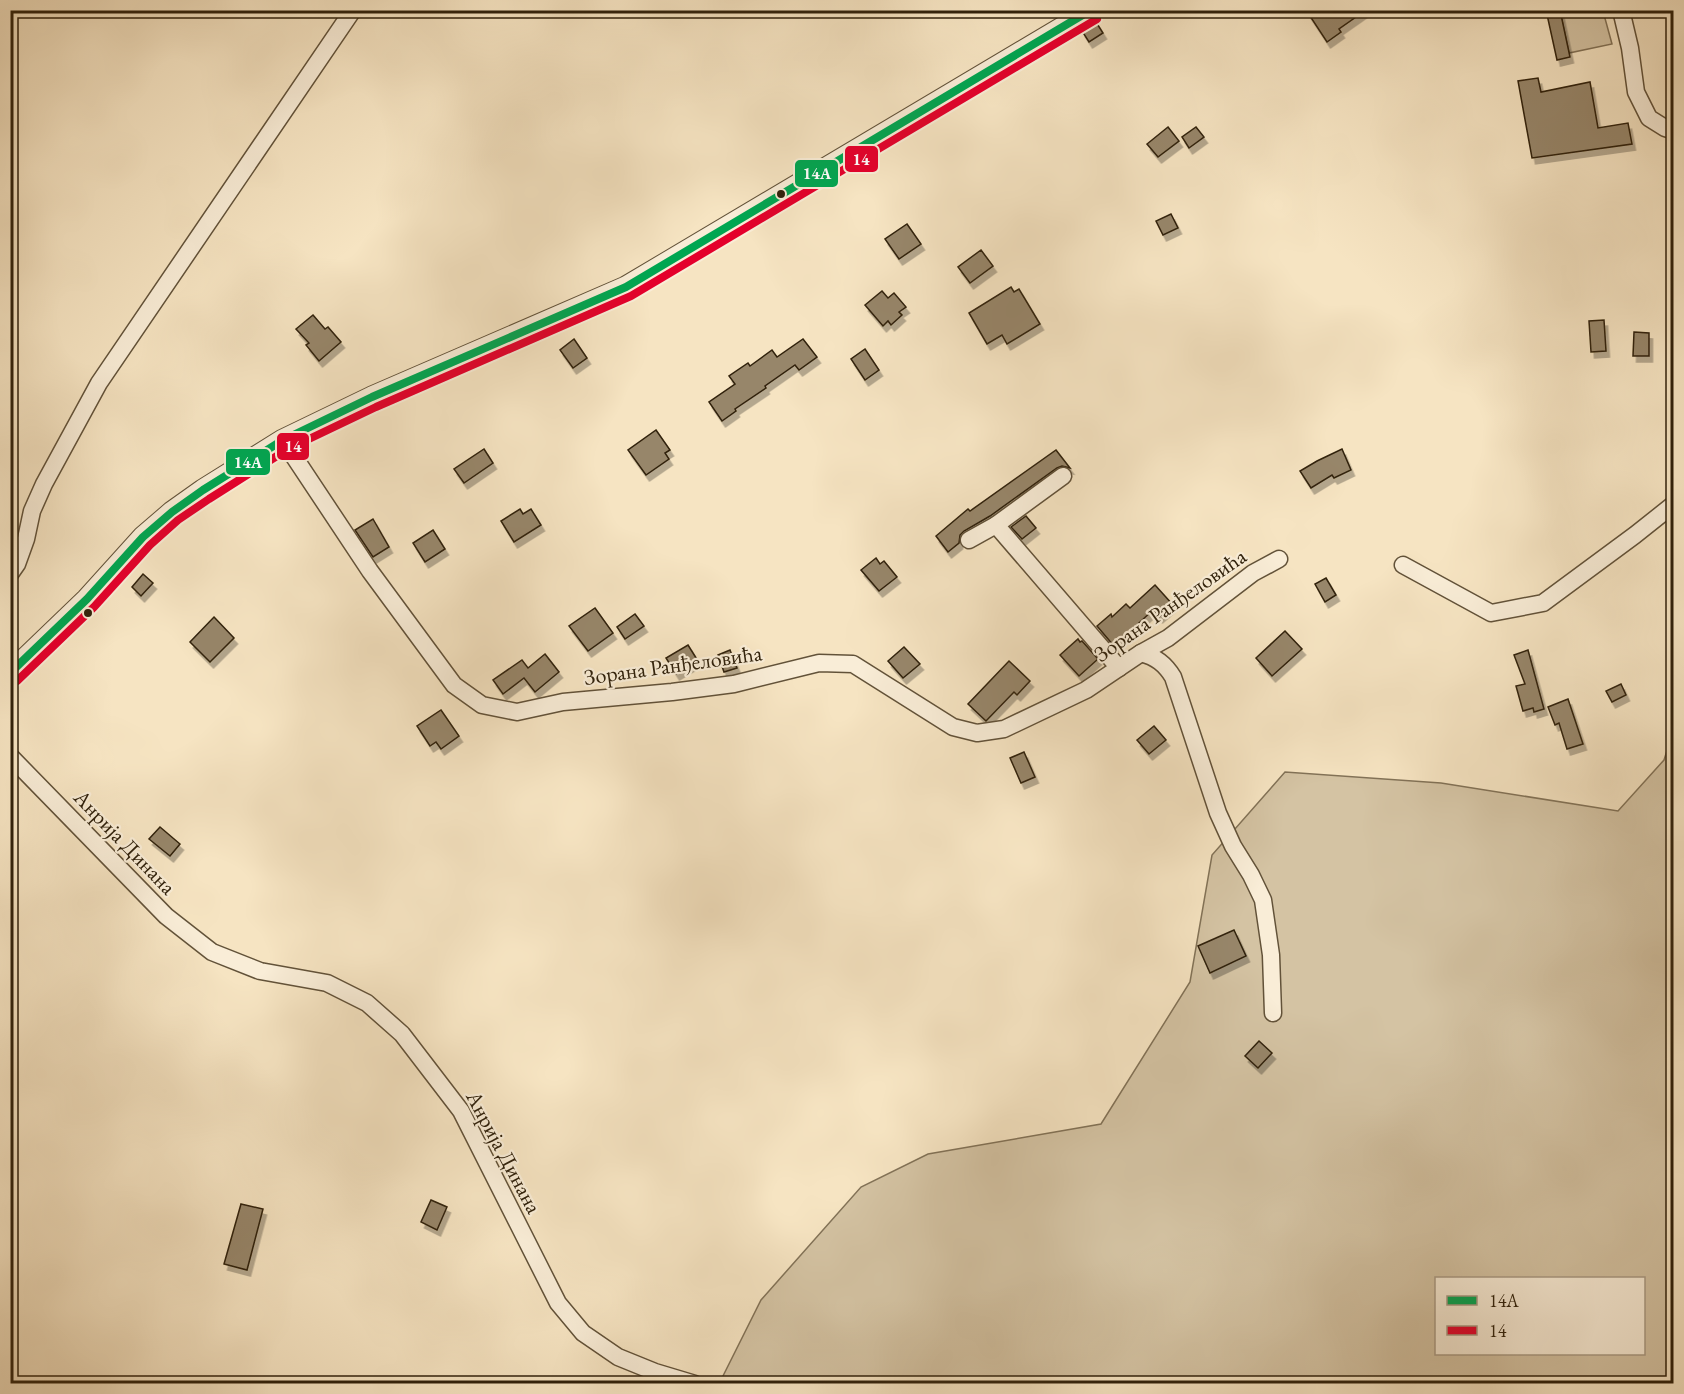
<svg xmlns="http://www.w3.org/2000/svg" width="1684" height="1394" font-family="'EB Garamond',serif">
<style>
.green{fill:#d4c3a3;stroke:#827257;stroke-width:1.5;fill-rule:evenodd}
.building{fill:#97866a;stroke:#30210b;stroke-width:1.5;filter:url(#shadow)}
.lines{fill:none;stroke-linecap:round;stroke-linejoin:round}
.minor-casing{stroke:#625239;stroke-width:19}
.tertiary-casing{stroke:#625239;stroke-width:23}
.minor{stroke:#f9edd7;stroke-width:16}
.tertiary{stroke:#f9edd7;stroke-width:21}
.bus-1-casing{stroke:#f9edd7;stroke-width:12}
.bus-2-casing{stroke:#f9edd7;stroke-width:12}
.bus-1{stroke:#00a651;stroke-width:8}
.bus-2{stroke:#e4002b;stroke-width:8}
.bus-dot{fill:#30210b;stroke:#f9edd7;stroke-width:2}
.labels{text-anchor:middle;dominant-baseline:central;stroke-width:4.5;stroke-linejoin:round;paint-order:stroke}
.street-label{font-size:22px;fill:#30210b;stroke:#f9edd7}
.line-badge{stroke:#f9edd7;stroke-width:2}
.badge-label{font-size:16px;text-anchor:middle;font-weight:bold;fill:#fff}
</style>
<defs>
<filter id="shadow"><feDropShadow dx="3.5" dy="6" stdDeviation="0" flood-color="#0004"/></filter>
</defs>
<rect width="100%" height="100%" fill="#f6e4c2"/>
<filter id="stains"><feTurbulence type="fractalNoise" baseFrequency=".00333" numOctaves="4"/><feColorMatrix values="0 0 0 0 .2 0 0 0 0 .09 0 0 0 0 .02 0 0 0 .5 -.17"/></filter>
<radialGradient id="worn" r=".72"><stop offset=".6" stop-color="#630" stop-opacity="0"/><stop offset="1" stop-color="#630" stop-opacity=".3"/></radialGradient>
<!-- green -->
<g class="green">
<path d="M1560,11H1603L1612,44L1569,53Z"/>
<path d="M1673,732V1383L719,1384L761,1300L861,1187L928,1154L1101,1124L1190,982L1212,855L1285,772L1441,783L1618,811L1664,760ZM1436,1278H1644V1354H1436Z"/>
</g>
<!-- building -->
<g class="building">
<path d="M1306,10H1366L1339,29L1341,32L1327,42Z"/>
<path d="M1546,10H1560L1570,57L1557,60Z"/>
<path d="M1096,22L1103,33L1089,42L1082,31Z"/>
<path d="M1538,78L1541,92L1590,82L1598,128L1628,123L1632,144L1532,158L1518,81Z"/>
<path d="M1168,127L1179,141L1158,157L1147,144Z"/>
<path d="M1196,127L1204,137L1189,148L1182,137Z"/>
<path d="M1171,214L1178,228L1163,235L1156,221Z"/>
<path d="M907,224L921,244L899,259L885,239Z"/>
<path d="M981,250L993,266L970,283L958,267Z"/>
<path d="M1011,287L1014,292L1019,289L1040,324L1007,344L1002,335L987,344L969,313Z"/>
<path d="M882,291L888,298L894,293L906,307L899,312L902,315L891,325L888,321L883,326L865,305Z"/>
<path d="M313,315L325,329L328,327L341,342L319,361L306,345L309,343L296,329Z"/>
<path d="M1604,320L1606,351L1591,352L1589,321Z"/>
<path d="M1634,332L1649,333V356H1633Z"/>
<path d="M574,339L587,358L573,368L560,350Z"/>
<path d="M803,339L817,357L799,370L795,365L765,386L766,388L735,409L736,411L722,421L709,402L735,384L729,376L748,363L750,366L772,350L777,357Z"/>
<path d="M865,349L879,370L865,380L851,359Z"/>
<path d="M656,430L670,450L665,453L669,459L646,475L628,450Z"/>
<path d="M484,449L493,463L464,483L454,469Z"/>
<path d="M1342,449L1351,470L1334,478L1332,475L1311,488L1300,471L1317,461Z"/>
<path d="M1056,450L1070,468L1062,466L1057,468L990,516L964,531L960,535L959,543L948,552L936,536L968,509L970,511Z"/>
<path d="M520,509L523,514L531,509L541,525L514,542L501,521Z"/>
<path d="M1026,516L1036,528L1022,539L1011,527Z"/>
<path d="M373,519L389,547L373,557L355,530Z"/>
<path d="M433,530L445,549L425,562L413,543Z"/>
<path d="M876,558L880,564L884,561L897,577L879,591L861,570Z"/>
<path d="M143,574L153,583L141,596L132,587Z"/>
<path d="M1326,578L1336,595L1325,602L1315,584Z"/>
<path d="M1155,585L1173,605L1159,617L1153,610L1114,646L1097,626L1111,614L1112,617L1126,604L1130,608Z"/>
<path d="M595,608L613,633L588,651L569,626Z"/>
<path d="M635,614L644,626L625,639L617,627Z"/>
<path d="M214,617L234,638L210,662L190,642Z"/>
<path d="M1285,631L1302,649L1272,676L1256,658Z"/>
<path d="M1078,639L1080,642L1082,641L1098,659L1079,676L1060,655Z"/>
<path d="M688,645L698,661L676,674L666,658Z"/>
<path d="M904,647L920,664L903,678L888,661Z"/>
<path d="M730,650L737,668L724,672L718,655Z"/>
<path d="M1528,650L1544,709L1534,712L1533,708L1523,711L1516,686L1525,684L1514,655Z"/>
<path d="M545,654L559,672L535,692L524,678L503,694L493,680L522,660L528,668Z"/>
<path d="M1009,661L1030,681L1017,695L1014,692L986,721L968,704Z"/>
<path d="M1621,684L1626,695L1612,702L1606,691Z"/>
<path d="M1568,699L1583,744L1567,749L1559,723L1555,725L1548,707Z"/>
<path d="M441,710L459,736L441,749L436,742L430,746L417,726Z"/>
<path d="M1154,726L1166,740L1149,754L1137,740Z"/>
<path d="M1024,752L1035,777L1021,783L1010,758Z"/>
<path d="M160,827L180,844L170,856L149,839Z"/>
<path d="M1234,930L1246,956L1210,973L1198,946Z"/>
<path d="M1259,1041L1272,1053L1258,1068L1245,1056Z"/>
<path d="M431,1200L447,1207L437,1230L421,1222Z"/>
<path d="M241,1204L263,1209L247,1270L224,1264Z"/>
</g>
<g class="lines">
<defs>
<g id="minor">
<path d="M1621,10L1630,48L1636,92L1649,118L1665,128L1674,131"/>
<path d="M283,440L370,571L454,685L482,705L517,712L563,702L672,692L734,684L819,663L853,664L953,727L977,733L1004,729L1086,690L1141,653L1168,638L1253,573L1279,559"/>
<path d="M996,525L1119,668"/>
<path d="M969,540L996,525L1063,476"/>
<path d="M1403,565L1491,613L1543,603L1635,535L1674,504"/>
<path d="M10,574L17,564L26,539L32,511L44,484L99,383L353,10"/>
<path d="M1141,653C1156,657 1165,664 1173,677L1218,813L1233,846L1251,875L1263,900L1271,955L1273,1013"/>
<path d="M10,756L166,916L212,952L260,971L327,983L367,1003L402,1034L461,1111L558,1303L583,1333L618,1357L655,1372L695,1384"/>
</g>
<path id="tertiary" d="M10,673L87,599L143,537L172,512L203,490L283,440L372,397L626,287L1092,10"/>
</defs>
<!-- minor casing -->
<use href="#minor" class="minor-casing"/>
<!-- tertiary casing -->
<use href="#tertiary" class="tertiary-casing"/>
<!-- minor -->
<use href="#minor" class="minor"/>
<!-- tertiary -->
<use href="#tertiary" class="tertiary"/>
<defs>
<path id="bus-1" d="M10,673L87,599L143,537L172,512L203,490L283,440L372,397L626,287L1091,10"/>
<path id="bus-2" d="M17,681L94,607L150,545L178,520L209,499L288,449L376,407L631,296L1097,19"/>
</defs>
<!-- bus-1 casing -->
<use href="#bus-1" class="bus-1-casing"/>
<!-- bus-2 casing -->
<use href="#bus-2" class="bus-2-casing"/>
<!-- bus-1 -->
<use href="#bus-1" class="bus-1"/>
<!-- bus-2 -->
<use href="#bus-2" class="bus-2"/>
</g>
<!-- markers -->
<g class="bus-dot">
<circle cx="781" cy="194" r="5"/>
<circle cx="88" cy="613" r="5"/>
</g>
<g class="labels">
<!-- street labels -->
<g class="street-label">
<text transform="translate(1170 605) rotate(-35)">Зорана Ранђеловића</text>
<text transform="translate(673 665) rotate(-8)">Зорана Ранђеловића</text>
<text transform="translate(125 842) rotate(46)">Анрија Динана</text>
<text transform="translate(504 1152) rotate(62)">Анрија Динана</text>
</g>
</g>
<g class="line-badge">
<rect x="844" y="145" width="35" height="28" rx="6" fill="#e4002b"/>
<rect x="794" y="159" width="45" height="29" rx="6" fill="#00a651"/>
<rect x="276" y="432" width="34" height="29" rx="6" fill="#e4002b"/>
<rect x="225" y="448" width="46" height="28" rx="6" fill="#00a651"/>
</g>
<g class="badge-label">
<text x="861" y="165">14</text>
<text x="817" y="179">14А</text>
<text x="293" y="452">14</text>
<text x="248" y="468">14А</text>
</g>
<!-- margin -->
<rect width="1684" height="1394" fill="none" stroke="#f6e4c2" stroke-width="36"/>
<rect x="12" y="12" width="1660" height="1370" fill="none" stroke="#30210b" stroke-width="3"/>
<rect x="18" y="18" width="1648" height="1358" fill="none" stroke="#30210b" stroke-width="1.5"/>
<!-- legend -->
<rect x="1435" y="1277" width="210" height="78" fill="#f9edd7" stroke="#a99b85" stroke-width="1.5"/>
<rect x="1447" y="1296" width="30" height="9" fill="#00a651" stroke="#a99b85" stroke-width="1.5"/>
<text x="1489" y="1307" font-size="18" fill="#30210b">14А</text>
<rect x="1447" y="1326" width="30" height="9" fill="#e4002b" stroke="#a99b85" stroke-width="1.5"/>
<text x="1489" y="1337" font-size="18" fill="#30210b">14</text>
<rect width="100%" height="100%" filter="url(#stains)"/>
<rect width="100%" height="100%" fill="url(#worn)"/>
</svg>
